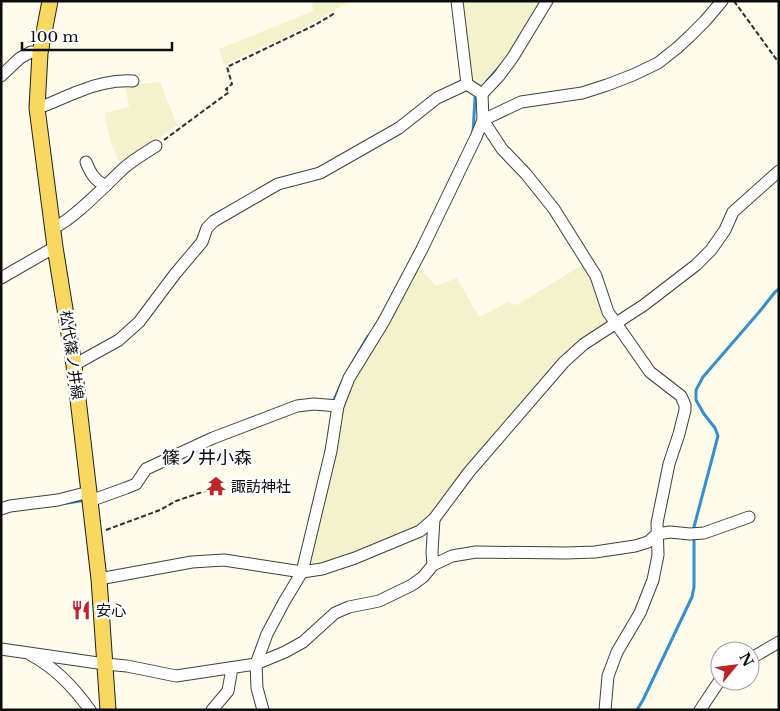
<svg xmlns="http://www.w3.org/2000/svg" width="780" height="711" font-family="'Libre Baskerville','Noto Sans JP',serif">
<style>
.farmland{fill:#f4f2cc}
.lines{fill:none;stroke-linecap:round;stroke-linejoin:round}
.stream{stroke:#378ecd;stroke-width:3}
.minor-casing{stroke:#3f3f3f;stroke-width:13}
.major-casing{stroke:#1d1d1d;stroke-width:17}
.path{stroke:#2e2e2e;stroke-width:2;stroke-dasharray:5 2.5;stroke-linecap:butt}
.minor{stroke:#fff;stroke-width:11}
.major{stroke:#f9d862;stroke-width:15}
.labels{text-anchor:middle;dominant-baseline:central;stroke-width:5;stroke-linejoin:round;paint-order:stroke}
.street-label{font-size:15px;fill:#0c0c0c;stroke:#fff}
.poi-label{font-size:15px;fill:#0c0c0c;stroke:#fff;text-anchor:start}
.quarter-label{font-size:18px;fill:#0c0c0c;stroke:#fff}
</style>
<rect width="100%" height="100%" fill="#fffcec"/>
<!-- farmland -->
<g class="farmland">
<path d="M312,1H350L307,26L224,65L219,49L313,11Z"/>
<path d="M463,1H542L511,56L484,89L475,86L471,78Z"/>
<path d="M160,82L177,125L123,165L119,161L111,144L104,113L129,107L125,85Z"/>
<path d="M416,264L436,286L457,278L479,317L508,302L517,305L580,266L585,265L607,318L608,323L579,342L549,370L472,459L430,515L419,525L393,538L349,555L312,565L309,561L339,407Z"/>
</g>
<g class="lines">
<!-- stream -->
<g class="stream">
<path d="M487,81L501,65"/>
<path d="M473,133L475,98"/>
<path d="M347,372L368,336"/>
<path d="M333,402L342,382"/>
<path d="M67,503L81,501"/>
<path d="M637,710L643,700L692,597L694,587V527L718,436L715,428L704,414L696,400V390L703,377L760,311L775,292L779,289"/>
</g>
<defs>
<g id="minor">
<path d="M1,76L20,58L31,52L40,53"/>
<path d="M482,94L499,76L513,57L547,1"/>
<path d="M37,108C52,104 65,96 80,91C97,84 115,80 133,81"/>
<path d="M483,120L502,149L526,174L554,209L596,276L608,312L650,372L681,396L685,405V410L679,434L669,464L657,523L658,555L653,580L640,613L617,652L608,676L605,710"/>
<path d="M483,120L521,102L582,93L607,85L633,75L658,63L677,48L690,36L705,21L722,1"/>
<path d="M86,162C90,172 95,182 106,185"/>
<path d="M52,228C68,225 110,181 124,168C133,160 145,153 156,146"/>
<path d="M1,278L55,247"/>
<path d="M74,365L119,340L139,322L175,274L202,242L207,228L214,221L278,184L320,173L399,128L437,98L467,84"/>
<path d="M90,501L126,488L136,484L146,469L213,438L297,406L314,404L338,406"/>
<path d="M1,509L10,506L58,500L89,492"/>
<path d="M433,565L452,556L476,552L566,553L595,552L635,546L648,542L657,534L670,532L690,534L704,533L749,517"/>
<path d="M99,579L192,562L224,560L302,572L322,569L355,558L420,531L434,519L469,472L564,362L584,344L644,305L696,265L711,250L725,230L733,212L779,171"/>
<path d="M1,649L105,664L127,666L176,676L256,664L285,652L303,642L335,613L349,607L379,601L412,585L423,577L433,565L432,552L434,519"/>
<path d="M31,655C54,667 75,689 90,710"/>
<path d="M750,659L779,642"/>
<path d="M212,710L228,691L232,668"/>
<path d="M263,710L257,688L256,664L267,634L284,602L302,572L331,451L338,406L349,378L384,321L422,249L476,137L483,120L482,94L467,84L457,1"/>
<path d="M700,710L720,680"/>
</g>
<path id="major" d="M50,1L40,53L37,108L55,247L74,365L90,501L99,579L108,710"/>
</defs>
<!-- minor casing -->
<use href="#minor" class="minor-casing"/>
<!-- major casing -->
<use href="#major" class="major-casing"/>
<!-- path -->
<g class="path">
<path d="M734,1L779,63"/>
<path d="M164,140L229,92L226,89L232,84L227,67L315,25L335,13"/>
<path d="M106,530L160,510L176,501L214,488"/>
</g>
<!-- minor -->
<use href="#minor" class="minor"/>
<!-- major -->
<use href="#major" class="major"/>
</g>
<!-- icons -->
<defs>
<symbol id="temple-bare" viewBox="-9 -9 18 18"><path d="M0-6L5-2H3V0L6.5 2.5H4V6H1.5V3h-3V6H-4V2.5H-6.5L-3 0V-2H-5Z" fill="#bd2428" stroke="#fff" stroke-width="2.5" paint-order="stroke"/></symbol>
<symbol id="restaurant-bare" viewBox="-9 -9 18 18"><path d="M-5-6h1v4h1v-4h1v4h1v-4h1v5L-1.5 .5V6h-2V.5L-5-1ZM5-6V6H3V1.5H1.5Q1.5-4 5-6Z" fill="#bd2428" stroke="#fff" stroke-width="2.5" paint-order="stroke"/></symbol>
</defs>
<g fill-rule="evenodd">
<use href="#temple-bare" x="202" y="472" width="28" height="28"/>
<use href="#restaurant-bare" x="67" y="596" width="28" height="28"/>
</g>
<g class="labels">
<!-- street labels -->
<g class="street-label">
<text transform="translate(72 355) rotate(82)">松代篠ノ井線</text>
</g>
<!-- poi labels -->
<g class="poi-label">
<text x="231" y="486">諏訪神社</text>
<text x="96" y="610">安心</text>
</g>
<!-- quarter labels -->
<g class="quarter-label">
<text x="207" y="458">篠ノ井小森</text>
</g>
</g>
<!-- border -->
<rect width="780" height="711" fill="none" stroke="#0c0c0c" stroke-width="5"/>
<!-- north arrow -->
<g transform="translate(735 666) rotate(61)"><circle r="24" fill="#ffffff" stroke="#9e9e9e"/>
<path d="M0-4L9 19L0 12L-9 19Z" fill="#bd2428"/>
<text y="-8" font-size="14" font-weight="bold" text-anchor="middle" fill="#0c0c0c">N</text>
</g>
<!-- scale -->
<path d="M22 42v8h150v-8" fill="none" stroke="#0c0c0c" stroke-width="2.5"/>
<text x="30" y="42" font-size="15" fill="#0c0c0c" stroke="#ffffff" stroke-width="4" paint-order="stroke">100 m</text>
</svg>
